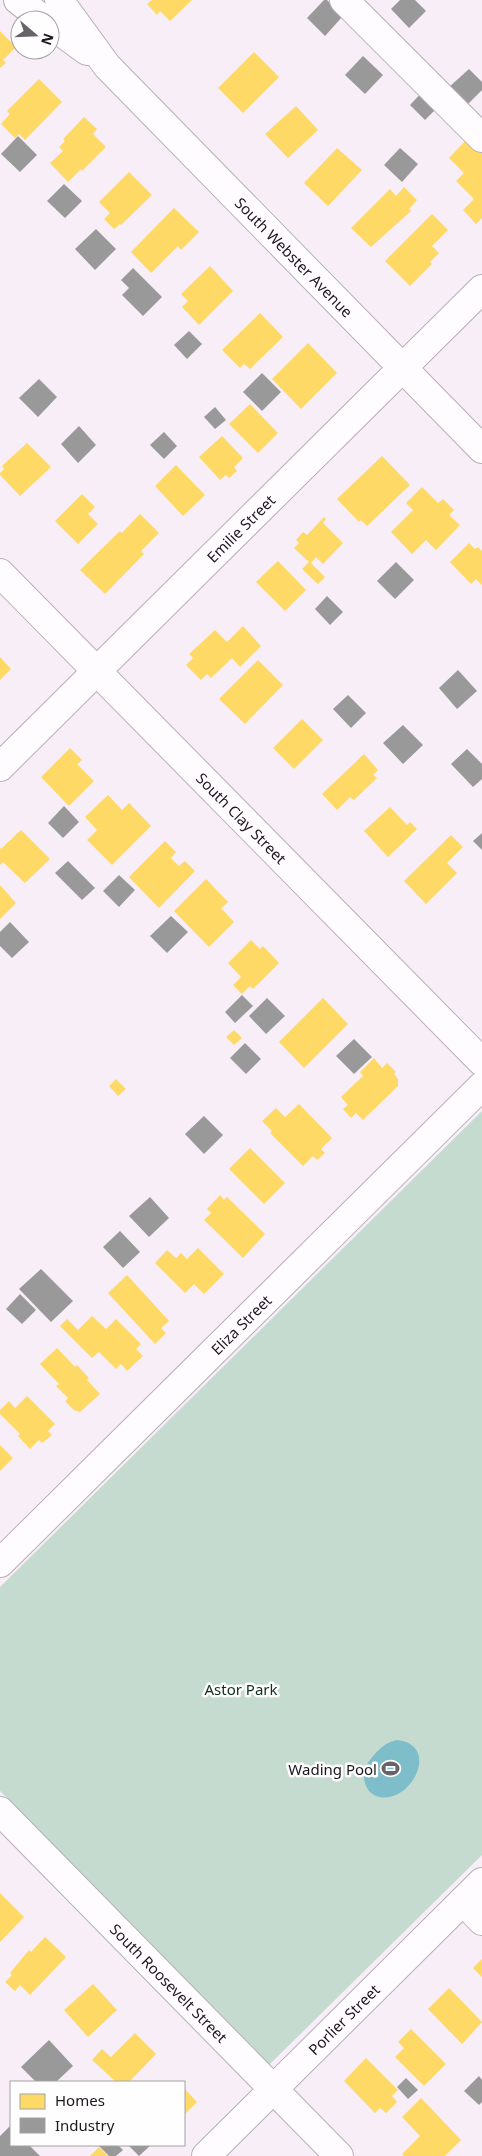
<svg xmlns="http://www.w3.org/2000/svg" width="482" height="2156" font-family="'Noto Sans',sans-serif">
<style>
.green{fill:#c5dbd0}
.water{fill:#7ebdca}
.homes{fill:#ffd966}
.industry{fill:#999}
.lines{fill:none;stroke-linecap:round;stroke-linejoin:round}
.minor-casing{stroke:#b7b0b7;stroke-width:30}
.major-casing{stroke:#b7b0b7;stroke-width:30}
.minor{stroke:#fefcfe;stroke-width:28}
.major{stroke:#fefcfe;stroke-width:28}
.labels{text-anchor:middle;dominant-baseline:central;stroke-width:5;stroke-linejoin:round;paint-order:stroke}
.street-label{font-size:15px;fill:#1d171d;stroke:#fefefe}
.park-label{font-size:15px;fill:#113020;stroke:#fefefe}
.poi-label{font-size:15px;fill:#1d171d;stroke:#fefefe;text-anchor:end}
</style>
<rect width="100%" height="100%" fill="#f8eef8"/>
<!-- green -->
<path class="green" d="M482,1111V1855L269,2065L0,1791V1587Z"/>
<!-- water -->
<path class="water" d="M397,1740C443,1745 409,1808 376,1796C365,1791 363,1780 364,1769C372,1757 381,1743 397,1740Z"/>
<!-- homes -->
<g class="homes">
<path d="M152,0H192L170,21L160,11L157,15L147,4Z"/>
<path d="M0,31L16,47L3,60L6,63L0,68Z"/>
<path d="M254,52L279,77L243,113L218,88Z"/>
<path d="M39,79L62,102L25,140L19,134L15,138L1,124L10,114L7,111Z"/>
<path d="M296,106L318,130L288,158L265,134Z"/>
<path d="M84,117L97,129L93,134L106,147L82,171L81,169L68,182L50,163L63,151L59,147L65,141L63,139Z"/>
<path d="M469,137L482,150V218L476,224L463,210L474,199L456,181L464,173L449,158Z"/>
<path d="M337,148L362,170L328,206L304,183Z"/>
<path d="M129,172L152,195L121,225L120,224L114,229L104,219L110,213L99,202Z"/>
<path d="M404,187L417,200L409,209L411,211L371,247L351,228L390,189L396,196Z"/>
<path d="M174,208L199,232L181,250L178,246L151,273L131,252Z"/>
<path d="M432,214L448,230L432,246L439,253L430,262L432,264L410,286L385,261Z"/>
<path d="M210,266L233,291L199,325L182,307L188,301L181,294Z"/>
<path d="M260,313L283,337L250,369L244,364L240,368L222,350Z"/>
<path d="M308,343L337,373L301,409L272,379Z"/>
<path d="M250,404L278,433L258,453L229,424Z"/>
<path d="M222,436L243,458L234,467L237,471L229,478L226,475L220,480L199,457Z"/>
<path d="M27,443L51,467L20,496L0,475V473L4,469L2,466Z"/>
<path d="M382,456L410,485L367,526L361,520L359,522L337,499Z"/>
<path d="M176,465L205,495L183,516L155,486Z"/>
<path d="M422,487L438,503L443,499L454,510L449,515L460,525L436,550L426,540L412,554L391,532L413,510L406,503Z"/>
<path d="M82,494L95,507L88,514L98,524L78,544L55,521Z"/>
<path d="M140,514L159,533L141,551L144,554L105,594L80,570L120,531L122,533Z"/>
<path d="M324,517L326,519L323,523L343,543L323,564L316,557L311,563L325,577L318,584L302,569L309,562L294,548L299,543L296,540L303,532L307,535Z"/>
<path d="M469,543L475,549L478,547L482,551V585L476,579L471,584L450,562Z"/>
<path d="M278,561L306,590L285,611L256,582Z"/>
<path d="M243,626L261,646L240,667L232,658L211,678L207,674L201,680L186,665L193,658L189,654L215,630L227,642Z"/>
<path d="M0,657L11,669L0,680Z"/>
<path d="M258,660L283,685L245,724L219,699Z"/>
<path d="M302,719L323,740L294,769L273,748Z"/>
<path d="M70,748L82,760L77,764L94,781L69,806L41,777Z"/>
<path d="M364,754L378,770L373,775L377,778L354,800L350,797L337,810L322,794Z"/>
<path d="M108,795L122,810L129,803L151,826L112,865L87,840L97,830L85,817Z"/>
<path d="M390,807L407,825L410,822L417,829L388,857L364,831Z"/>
<path d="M21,830L50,859L25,883L3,862L0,865V847L1,849Z"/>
<path d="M451,835L463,847L447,863L457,873L426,904L404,881Z"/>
<path d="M165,841L176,852L171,858L179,866L185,861L195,871L159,908L129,877Z"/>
<path d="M206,879L228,902L221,908L234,922L209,947L174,911Z"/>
<path d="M0,885L16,903L0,919Z"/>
<path d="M251,940L260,949L263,946L279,963L253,989L250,986L242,994L233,985L241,977L228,963Z"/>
<path d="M323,998L348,1024L304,1068L279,1042Z"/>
<path d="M234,1030L242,1038L234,1045L226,1037Z"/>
<path d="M374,1058L382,1068L387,1063L396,1072L394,1074L398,1079V1086L363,1120L356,1113L351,1118L343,1109L348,1105L341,1097L363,1076L360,1072Z"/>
<path d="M116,1079L126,1089L118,1096L109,1086Z"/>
<path d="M299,1104L332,1138L321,1149L325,1153L317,1160L313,1156L303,1166L270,1133L272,1131L262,1121L276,1108L285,1117Z"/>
<path d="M250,1148L285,1183L264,1204L229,1169Z"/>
<path d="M220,1195L224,1200L227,1197L265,1234L243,1258L204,1220L211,1213L207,1209Z"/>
<path d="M198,1248L224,1274L204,1294L194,1284L185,1293L155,1263L167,1250L176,1258L181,1253L187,1259Z"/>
<path d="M127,1275L169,1321L161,1328L166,1333L155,1344L108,1293Z"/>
<path d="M92,1316L106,1329L116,1319L141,1344L136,1349L143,1356L127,1371L121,1364L116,1369L99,1352L92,1358L60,1326L67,1319L78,1330Z"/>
<path d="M57,1348L75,1367L77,1365L89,1378L87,1380L100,1394L80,1412L74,1410L65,1401L68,1398L56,1386L59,1384L40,1364Z"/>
<path d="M27,1396L55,1424L48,1431L52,1435L42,1443L39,1440L30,1449L18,1436L20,1434L0,1414V1410L9,1401L15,1408Z"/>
<path d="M0,1445L13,1458L0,1471Z"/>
<path d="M0,1893L24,1917L0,1942Z"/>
<path d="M45,1937L66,1957L30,1995L20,1985L15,1991L5,1982L12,1975L10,1973L29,1950L31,1952Z"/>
<path d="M482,1959V1977L473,1968Z"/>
<path d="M93,1984L117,2010L88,2037L64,2010Z"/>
<path d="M449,1988L482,2022L462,2044L428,2009Z"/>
<path d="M411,2029L446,2064L424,2086L395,2057L404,2048L398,2042Z"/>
<path d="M135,2033L156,2054L129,2082H116L92,2060L102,2049L111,2057Z"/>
<path d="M366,2058L398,2090L392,2096L397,2102L386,2113L380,2108L375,2113L344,2081Z"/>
<path d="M184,2088L197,2102L184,2115Z"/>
<path d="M421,2098L461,2140L445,2156H404L402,2154L420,2136L402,2117Z"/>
<path d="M99,2147L108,2156H90Z"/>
</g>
<!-- industry -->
<g class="industry">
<path d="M324,0H327L343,16L325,36L307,18Z"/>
<path d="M400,0H415L426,11L409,28L391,9Z"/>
<path d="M363,56L383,75L365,94L345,75Z"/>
<path d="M469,69L482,82V90L466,106L448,88Z"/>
<path d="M425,89L440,105L425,120L410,105Z"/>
<path d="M18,136L37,155L20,172L1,154Z"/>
<path d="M400,148L418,164L402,182L384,165Z"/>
<path d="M64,184L82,201L65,218L47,201Z"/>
<path d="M96,229L116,249L95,270L75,249Z"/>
<path d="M133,268L162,297L143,316L122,295L129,288L121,280Z"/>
<path d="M189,331L202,344L187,359L174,345Z"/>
<path d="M262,373L281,392L262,411L243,392Z"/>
<path d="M39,379L57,397L38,417L19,398Z"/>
<path d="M215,407L226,420L215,429L204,417Z"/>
<path d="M79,426L96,445L78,463L61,444Z"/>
<path d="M164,432L177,446L164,459L150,445Z"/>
<path d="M396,562L414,580L395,599L377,581Z"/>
<path d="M327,596L343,612L330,625L315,609Z"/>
<path d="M458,670L477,691L457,709L439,688Z"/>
<path d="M348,695L366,713L351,728L333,709Z"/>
<path d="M403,725L423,745L403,764L383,743Z"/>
<path d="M467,749L482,764V779L473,787L451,764Z"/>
<path d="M64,806L79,822L63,838L48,823Z"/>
<path d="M482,833V850L473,841Z"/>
<path d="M68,861L95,888L82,900L55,873Z"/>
<path d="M119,875L135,890L119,907L103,891Z"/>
<path d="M171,916L188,932L167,953L150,936Z"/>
<path d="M10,922L29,942L12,958L0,946V932Z"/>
<path d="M242,995L253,1006L235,1023L225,1012Z"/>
<path d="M267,998L285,1016L266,1034L249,1016Z"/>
<path d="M354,1039L372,1057L354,1074L336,1056Z"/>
<path d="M245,1043L261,1059L246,1074L230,1058Z"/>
<path d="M204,1116L223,1135L204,1154L185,1134Z"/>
<path d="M150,1197L169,1218L149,1237L129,1216Z"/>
<path d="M120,1231L140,1252L123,1268L103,1247Z"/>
<path d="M41,1269L73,1301L51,1322L19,1289Z"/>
<path d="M20,1294L36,1310L22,1324L6,1309Z"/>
<path d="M49,2040L73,2066L56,2082H36L21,2067Z"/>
<path d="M479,2076L482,2080V2102L479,2105L464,2091Z"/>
<path d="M406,2078L418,2090L408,2099L397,2087Z"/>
<path d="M10,2126L11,2145H29L40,2156H0V2136Z"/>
<path d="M98,2145H118L123,2150L116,2156H109Z"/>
<path d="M128,2145H151L139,2156Z"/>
</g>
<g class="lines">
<defs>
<g id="minor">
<path d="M344,0L482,138"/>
<path id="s1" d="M0,573L482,1062"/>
<path id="s2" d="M0,767L482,289"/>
<path id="s3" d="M0,1563L482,1086"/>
<path id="s4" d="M0,1811L339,2156"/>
<path d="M463,1901L482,1921"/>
<path id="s5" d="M206,2156L482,1882"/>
</g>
<g id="major">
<path d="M18,0L44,20"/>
<path id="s6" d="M59,0L107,66L482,449"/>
<path d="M50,24L87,51"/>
</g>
</defs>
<!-- minor casing -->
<use href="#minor" class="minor-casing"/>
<!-- major casing -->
<use href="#major" class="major-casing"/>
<!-- minor -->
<use href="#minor" class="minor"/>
<!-- major -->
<use href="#major" class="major"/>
</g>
<!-- icons -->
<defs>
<symbol id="stadium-bare" viewBox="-9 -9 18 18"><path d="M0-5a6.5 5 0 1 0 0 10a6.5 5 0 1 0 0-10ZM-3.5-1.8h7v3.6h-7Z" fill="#6a626a" stroke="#fefefe" stroke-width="2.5" paint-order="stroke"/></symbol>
</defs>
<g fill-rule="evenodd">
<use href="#stadium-bare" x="378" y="1756" width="25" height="25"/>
</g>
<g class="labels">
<!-- street labels -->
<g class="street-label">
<text stroke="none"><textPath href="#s6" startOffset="349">South Webster Avenue</textPath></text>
<text stroke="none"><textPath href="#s2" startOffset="339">Emilie Street</textPath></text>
<text stroke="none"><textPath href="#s1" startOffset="344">South Clay Street</textPath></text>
<text stroke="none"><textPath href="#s3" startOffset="339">Eliza Street</textPath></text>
<text stroke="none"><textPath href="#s4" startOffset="241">South Roosevelt Street</textPath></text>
<text stroke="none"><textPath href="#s5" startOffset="194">Porlier Street</textPath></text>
</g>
<!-- park labels -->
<g class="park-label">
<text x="241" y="1689">Astor Park</text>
</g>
<!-- poi labels -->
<g class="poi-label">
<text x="377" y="1769">Wading Pool</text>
</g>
</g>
<!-- legend -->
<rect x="10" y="2081" width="175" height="65" fill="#fefefe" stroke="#a4a2a4"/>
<rect x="20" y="2094" width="25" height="15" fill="#ffd966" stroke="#a4a2a4"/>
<text x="55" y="2106" font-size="15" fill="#1d171d">Homes</text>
<rect x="20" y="2118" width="25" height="15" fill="#999999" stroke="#a4a2a4"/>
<text x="55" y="2131" font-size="15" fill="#1d171d">Industry</text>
<!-- north arrow -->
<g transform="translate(35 35) rotate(109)"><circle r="24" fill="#fefefe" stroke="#a4a2a4"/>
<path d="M0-4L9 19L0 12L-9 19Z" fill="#6a626a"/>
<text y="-8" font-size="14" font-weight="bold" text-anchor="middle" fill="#1d171d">N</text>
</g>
</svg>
